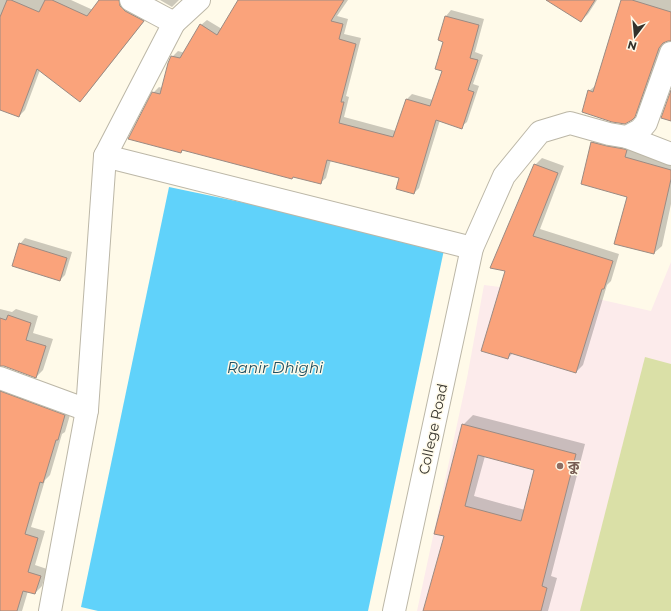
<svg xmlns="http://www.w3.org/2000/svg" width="671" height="611" font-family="Montserrat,'Noto Sans Bengali',sans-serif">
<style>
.education{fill:#fcebeb}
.green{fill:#dae0a7}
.water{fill:#60d2fa}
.shadow{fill:#0003;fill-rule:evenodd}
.building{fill:#faa37b;stroke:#9b8b83;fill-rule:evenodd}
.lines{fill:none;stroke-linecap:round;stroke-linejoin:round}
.street-casing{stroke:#bcb7a7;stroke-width:24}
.street{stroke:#fff;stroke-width:22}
.education-dot{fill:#8d6e63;stroke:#fffae9;stroke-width:1.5}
.labels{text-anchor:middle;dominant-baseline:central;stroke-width:3;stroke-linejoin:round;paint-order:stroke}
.street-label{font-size:14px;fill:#33312b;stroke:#fffae9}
.education-label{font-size:14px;font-weight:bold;fill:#785e54;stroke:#fffae9;text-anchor:start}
.water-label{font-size:15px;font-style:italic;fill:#215162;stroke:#fffae9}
</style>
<rect width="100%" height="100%" fill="#fffae9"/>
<!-- education -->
<path class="education" d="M671,262V611H417L467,378L484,285L598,299L651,311Z"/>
<!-- green -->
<path class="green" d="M645,357L671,364V611H580Z"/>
<!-- water -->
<path class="water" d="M169,187L445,245L368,611H98L81,607Z"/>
<!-- shadow -->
<g class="shadow">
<path d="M0,0H71L93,10L101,0H126L149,15L86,95L80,101L40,70L25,110L19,116L0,109Z"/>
<path d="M160,0H179L172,7Z"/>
<path d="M240,0H348L337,16L348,19L344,34L361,38L346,96L349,97L344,117L396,131L407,99L412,94L433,100L443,70L444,41L439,40L446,16L451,10L484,19L475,52L483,55L473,84L479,86L467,122L461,127L440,120L419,188L414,193L400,177L331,160L326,178L320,183L184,149L181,152L153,93L159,87L162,88L172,57L178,51L185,53L201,25L207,20L222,29Z"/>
<path d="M548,0H597L588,14L581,21Z"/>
<path d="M622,0H671V40L665,41L641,109L631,119L589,91L596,85Z"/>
<path d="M600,135L671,161V204L662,246L654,253L629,196L592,143Z"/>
<path d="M542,158L564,166L540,229L619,254L611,281L607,285L583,365L576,372L513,353L508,358L506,270L535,165Z"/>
<path d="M25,238L72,252L65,275L60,280L20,244Z"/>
<path d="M0,309L12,312L16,309L38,316L33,333L53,339L43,370L36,377L5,365H0Z"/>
<path d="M0,381L72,408L65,432L62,434L50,475L45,480L31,527L45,531L35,565L47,569L42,586L35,593L28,591L22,611H0Z"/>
<path d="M473,415L585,444L551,576L557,578L548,611H424L445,536L463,425ZM485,456L536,469L525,510L474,496Z"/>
</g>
<!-- building -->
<g class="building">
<path d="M7,0H11L39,12L45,0H52L87,16L99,0H119L120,6L125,11L144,21L80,102L37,69L19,117L0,110V17Z"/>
<path d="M238,0H344L331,21L343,24L339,39L356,44L341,102H344L339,123L393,137L406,99L430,106L442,71L435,69L443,42L438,40L445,16L479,25L470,58L478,60L468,90L474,92L462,129L436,120L414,194L396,189L399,178L327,160L321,184L293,177L292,179L182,150L181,153L128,139L152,92L160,94L168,63L171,56L180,58L200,24L217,35Z"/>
<path d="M546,0H595L581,22Z"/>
<path d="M621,0H632L671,12V41H668L663,43L659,48L635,117L632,120L625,124L612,122L582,112L588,90L593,92Z"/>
<path d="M671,90V121L661,118Z"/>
<path d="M591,142L607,146L624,149L627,150L625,157L671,170V179L654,254L614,244L627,197L581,184Z"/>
<path d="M534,164L558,173L533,236L613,261L604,289H602L576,373L510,353L508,359L481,351L505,271L490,268Z"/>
<path d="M19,243L67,258L60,281L12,266Z"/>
<path d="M8,315L31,323L26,340L46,346L36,378L4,366H0V318L6,320Z"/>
<path d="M0,391L65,415L58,440H56L43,483L40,482L25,534L38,538L28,572L41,576L35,594L23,591L17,611H0Z"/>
<path d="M462,424L576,454L542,586L547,588L541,611H423L444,536L434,534ZM478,455L534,470L521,521L465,506Z"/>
</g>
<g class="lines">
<defs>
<g id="street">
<path d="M131,0L174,23"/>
<path d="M627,137L671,154"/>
<path d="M105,156L472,248"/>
<path d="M0,378L87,410L105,156L174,23L199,0"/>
<path d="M50,611L87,410"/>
<path d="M394,611L472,248L504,176L540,132L570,123L609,134L627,137L640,130L646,123L671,53"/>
</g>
</defs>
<!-- street casing -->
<use href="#street" class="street-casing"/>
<!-- street -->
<use href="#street" class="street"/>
</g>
<!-- markers -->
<circle class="education-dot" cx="560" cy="466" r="4"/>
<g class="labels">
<!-- street labels -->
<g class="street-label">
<text transform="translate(433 429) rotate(-78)">College Road</text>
</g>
<!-- education labels -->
<g class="education-label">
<text x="568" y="466">কু</text>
</g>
<!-- water labels -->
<g class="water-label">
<text x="275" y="367">Ranir Dhighi</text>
</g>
</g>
<!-- north arrow -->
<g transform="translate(635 36) rotate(196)" stroke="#fffae9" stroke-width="3" paint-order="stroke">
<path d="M0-3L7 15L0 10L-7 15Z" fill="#33312b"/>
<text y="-6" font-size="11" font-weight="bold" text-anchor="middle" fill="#33312b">N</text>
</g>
</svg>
